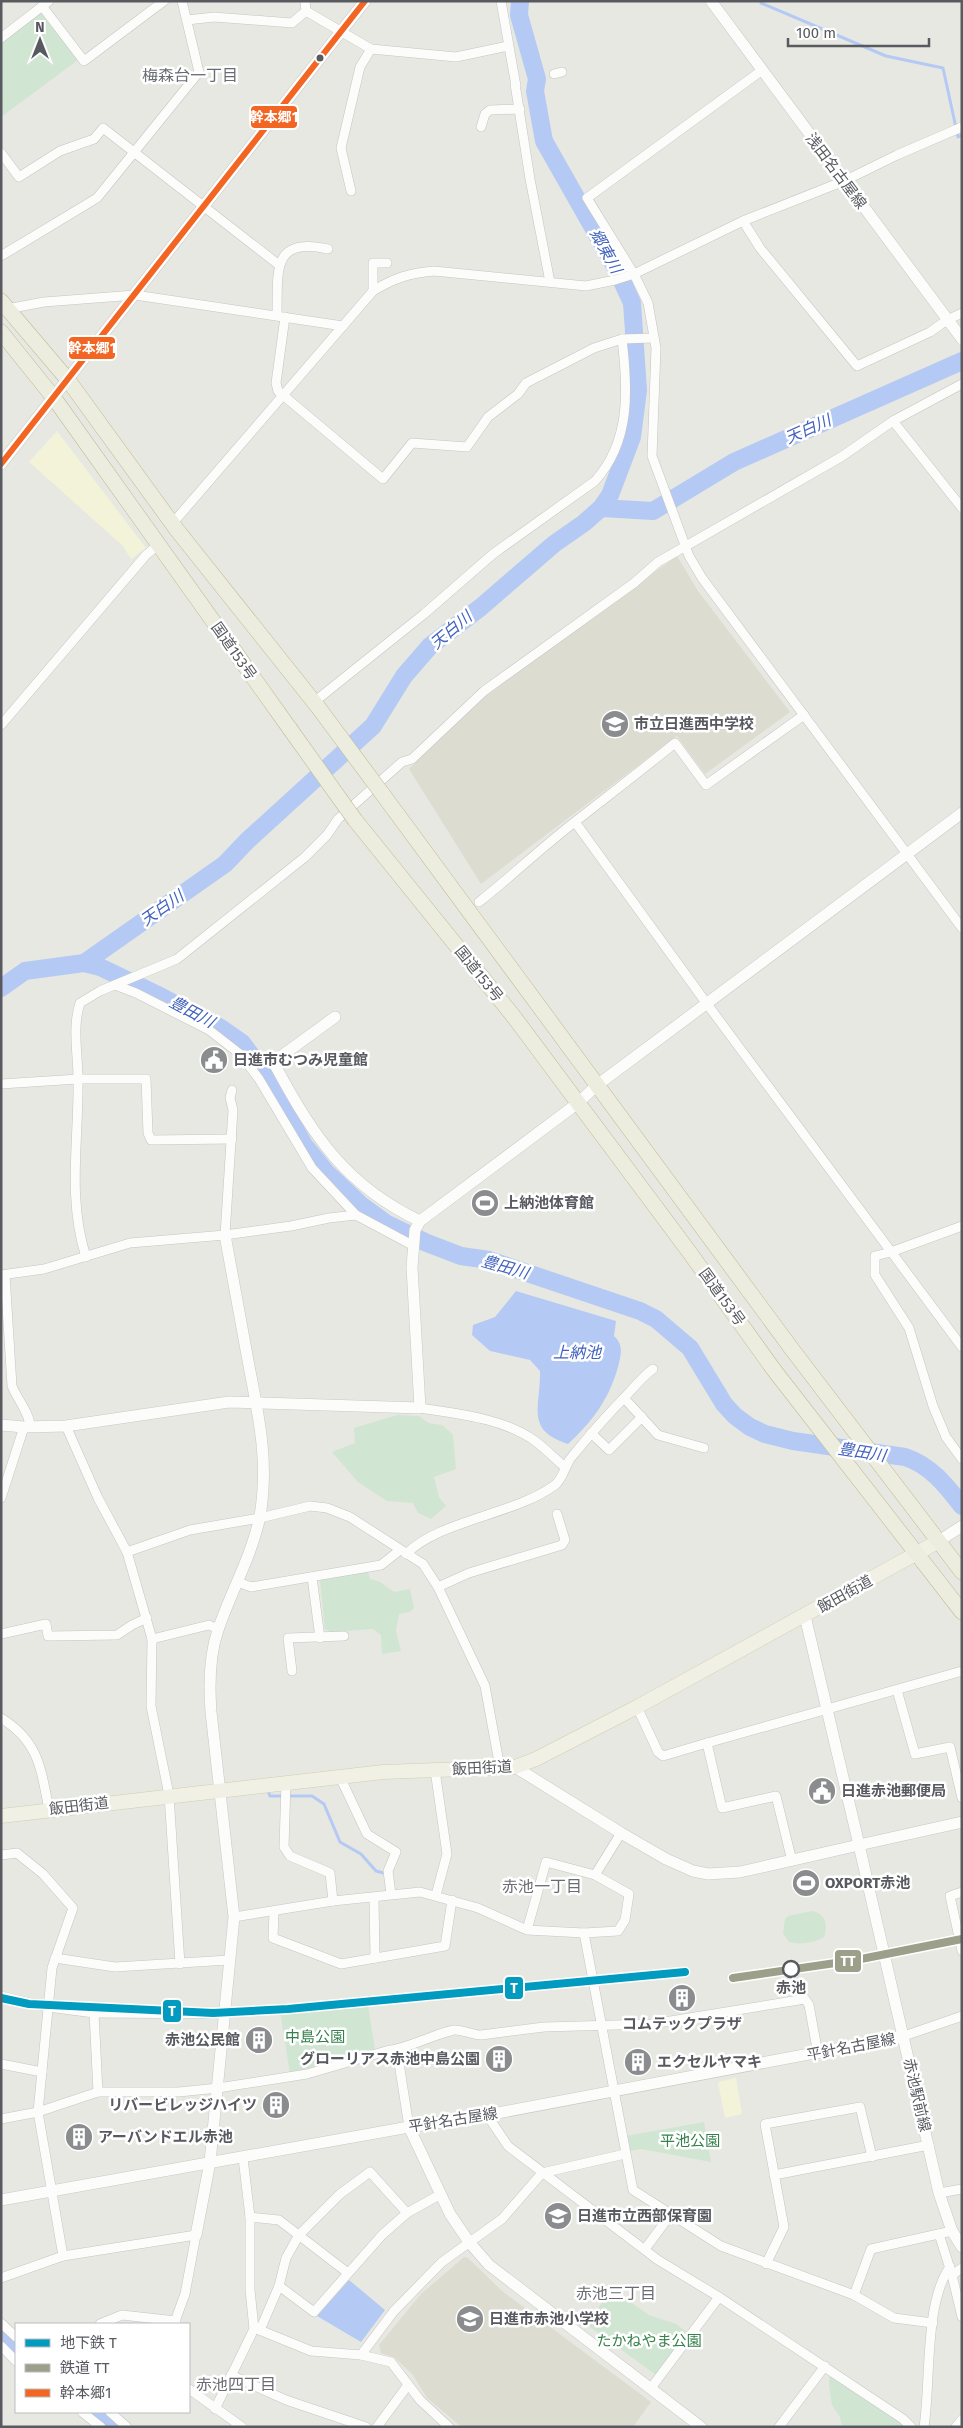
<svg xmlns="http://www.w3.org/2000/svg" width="963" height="2428" font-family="'Fira Sans','Noto Sans JP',sans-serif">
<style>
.commercial{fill:#f3f3da}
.education{fill:#dcdcd1}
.green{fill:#d0e5d2}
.water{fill:#b4caf4}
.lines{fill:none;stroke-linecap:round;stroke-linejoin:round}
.stream{stroke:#b4caf4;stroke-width:3}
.river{stroke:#b4caf4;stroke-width:18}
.street-casing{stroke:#c4c4c4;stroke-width:10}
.secondary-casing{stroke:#c7c7c7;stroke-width:12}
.primary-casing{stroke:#d0ceb0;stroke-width:15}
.highway-casing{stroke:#bebb91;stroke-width:16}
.street{stroke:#fcfcfb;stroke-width:9}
.secondary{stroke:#fcfcfb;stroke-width:11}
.primary{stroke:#f0f0e5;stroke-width:14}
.highway{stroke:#ededdf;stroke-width:15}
.highway-bridge-casing{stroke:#bebb91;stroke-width:16;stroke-linecap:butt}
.highway-bridge{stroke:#ededdf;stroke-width:15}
.bus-1-casing{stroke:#fff;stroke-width:10}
.bus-1{stroke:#f26522;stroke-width:6}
.rail-1-casing{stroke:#fff;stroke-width:11}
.rail-1{stroke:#9c9f89;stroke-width:8}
.metro-1-casing{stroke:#fff;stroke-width:11}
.metro-1{stroke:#009bbf;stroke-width:8}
.bus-dot{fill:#585a60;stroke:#fff;stroke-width:2}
.stop-dot{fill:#fff;stroke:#585a60;stroke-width:2.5}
.labels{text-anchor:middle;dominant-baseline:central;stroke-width:5;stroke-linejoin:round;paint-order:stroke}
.street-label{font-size:15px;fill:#585a60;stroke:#fff}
.poi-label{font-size:15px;font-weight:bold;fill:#585a60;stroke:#fff;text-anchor:start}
.stop-label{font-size:15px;font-weight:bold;fill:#585a60;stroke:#fff}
.park-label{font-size:15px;fill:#36814b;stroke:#fff}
.neighbourhood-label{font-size:16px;fill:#696c72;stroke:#fff}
.water-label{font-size:16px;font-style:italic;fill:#4262be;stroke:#fff}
.line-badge{stroke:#fff;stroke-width:2}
.badge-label{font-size:14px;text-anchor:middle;font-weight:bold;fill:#fff}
</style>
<rect width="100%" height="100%" fill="#e8e8e2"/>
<!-- commercial -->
<g class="commercial">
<path d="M57,431L146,548L131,559L123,546L29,462Z"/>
<path d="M736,2078L742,2114L725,2118L718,2082Z"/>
</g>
<!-- education -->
<g class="education">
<path d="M677,556L698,591L790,712L705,774L677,736L481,884L409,769L486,694Z"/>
<path d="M464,2257L468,2258L502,2291L651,2402L633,2427H462L427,2398L413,2375L395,2358L381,2353L379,2345L421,2294Z"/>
</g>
<!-- green -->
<g class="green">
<path d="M41,13L78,60L1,117V44Z"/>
<path d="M397,1415L419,1416L428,1423L442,1425L453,1435L456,1469L434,1477L439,1497L446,1506L431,1519L418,1513L413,1503L387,1501L358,1482L332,1452L355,1443L354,1428Z"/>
<path d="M368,1571L370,1579L380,1582L394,1592L410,1589L414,1608L410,1612L399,1614L396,1631L401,1651L382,1654L381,1635L373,1629L331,1632L325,1629L320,1580Z"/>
<path d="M812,1911C826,1914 828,1925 824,1937C815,1943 798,1945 789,1942L783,1933L785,1919L788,1916Z"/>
<path d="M367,1999L375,2050L290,2073L280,2011Z"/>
<path d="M704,2122L711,2162L641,2149L629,2151L626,2136Z"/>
<path d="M612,2289L649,2315L676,2324L687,2332L656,2375L586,2324Z"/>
<path d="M834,2374L901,2422L905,2427H842C840,2411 836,2415 832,2404C830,2396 829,2386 829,2378Z"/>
</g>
<!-- water -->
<g class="water">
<path d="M516,1291L616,1321L614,1336C624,1345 621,1355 618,1367C609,1399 593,1421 568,1444C524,1430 541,1406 540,1371L530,1360L490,1351L472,1335L473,1325L495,1317Z"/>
<path d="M349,2280L385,2310L361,2342L317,2316Z"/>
</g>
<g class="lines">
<!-- stream -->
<g class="stream">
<path d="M761,3L886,56L943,68L958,137L962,135"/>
<path d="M267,1789L270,1796H312L324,1804L340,1842L361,1854L376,1871L384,1873"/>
</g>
<!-- river -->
<g class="river">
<path d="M601,508L653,511L734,462L962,361"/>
<path d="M84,963L100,967L156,994L219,1027L242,1043L260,1067L304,1145L326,1172L361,1205L387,1224L427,1243L461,1256L489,1260L640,1311L656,1319L690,1348L724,1404L735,1416L750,1427L765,1434L793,1441L905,1457C930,1465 946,1485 962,1506"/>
<path d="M1,988L25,971L84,963L225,864L247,841L373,726L404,676L430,646L481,607L554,544L584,523L601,508L610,495L632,437L638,390L632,303L616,268L544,141L535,91L537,79L519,15L520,1"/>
<path d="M1,2337L16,2352"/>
<path d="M93,2412L112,2427"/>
</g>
<defs>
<g id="street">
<path d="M501,1L516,86"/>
<path d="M42,6L84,61L164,1"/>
<path d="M306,11L371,49L360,67L341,148L351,191"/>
<path d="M187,20L214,17L292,23L306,11L305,1"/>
<path d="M1,38L49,1"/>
<path d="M371,49L456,57L508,46"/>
<path d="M761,71L587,198L634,274L648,303L656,348L652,456L689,556L702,578L962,928"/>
<path d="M554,74L562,72"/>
<path d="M515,84L530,179L550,282"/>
<path d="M481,127L485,114L490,110L520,109"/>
<path d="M1,153L19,177L60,151L94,139L103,128L279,265"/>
<path d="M743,221L760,248L857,366L930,332L947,320L962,313"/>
<path d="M1,256L97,198L199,72L182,1"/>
<path d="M373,291V263H387"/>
<path d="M7,309L44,302L135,295L343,326"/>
<path d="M277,315C278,272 271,236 328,249"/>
<path d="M285,317L276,383L278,391L383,479L412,443L467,447L488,417L518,394L526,383L594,348L622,339L654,338"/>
<path d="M893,421L962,508"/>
<path d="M172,524L373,291C394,278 410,273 434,271L586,286L615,280L634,274L743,221L844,181L897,155L962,127"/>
<path d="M314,702L424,614L493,554L595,481C631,441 628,389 622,339"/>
<path d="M1,725L146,555L158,545"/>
<path d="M575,822L707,1004L962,1347"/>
<path d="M479,902C512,876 542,847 576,821C609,795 642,770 675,743L706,785L804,715"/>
<path d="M115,985L136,993L209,1030L240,1054L259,1079L312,1168L356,1215L414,1246"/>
<path d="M1,1084L78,1079H146L148,1133L151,1140L232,1139"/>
<path d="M962,1226L891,1252L875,1256V1275L909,1328L933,1406L946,1437L962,1459"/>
<path d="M225,1235L233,1110L230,1098L232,1090"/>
<path d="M86,1257C67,1197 79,1141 78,1079C78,1054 72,1027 80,1003L100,991L177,959L305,857L327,835L338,819L402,762L412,759L484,691L634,583L658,562L841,457L893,421L962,384"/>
<path d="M1,1275L44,1269L130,1243L225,1235L291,1226L329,1218L356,1215"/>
<path d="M5,1275L12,1386C17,1399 30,1413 30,1427"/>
<path d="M624,1398L658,1435L704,1448"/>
<path d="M420,1408C458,1414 503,1418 535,1441C546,1449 555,1459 565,1467"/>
<path d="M66,1426L98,1498L127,1552L152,1639L151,1706L169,1795L180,1964"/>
<path d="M591,1433L609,1450L642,1417"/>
<path d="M1,1498L24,1427"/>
<path d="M127,1552L190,1530L260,1518L310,1506L327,1508L350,1517L423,1564L438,1587L485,1686L500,1768"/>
<path d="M406,1554C440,1520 514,1515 555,1485C562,1480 565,1467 570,1459C588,1437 606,1416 626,1396C634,1387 643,1376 653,1369"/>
<path d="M312,1577L320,1638"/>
<path d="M238,1582L251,1587L381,1565L400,1550"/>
<path d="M438,1587L469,1573L562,1545L565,1540L557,1514"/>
<path d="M1,1634L46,1624L48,1636L117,1635L132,1625L147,1618"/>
<path d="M152,1639L209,1625L218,1629"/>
<path d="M292,1671L288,1638L344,1636"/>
<path d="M897,1690L915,1754L950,1747L962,1798"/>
<path d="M637,1707L658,1752L663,1756L707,1743L962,1671"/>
<path d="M1,1718C39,1741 41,1769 49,1810"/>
<path d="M707,1743L722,1808L776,1796L792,1861"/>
<path d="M435,1770L447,1854L436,1895"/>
<path d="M340,1777L367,1834L396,1852L388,1871L391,1894"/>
<path d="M286,1783L284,1847L290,1856L330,1873L333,1901"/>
<path d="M1,1855L17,1853L43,1874L73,1908L52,1968L38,2112L63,2256"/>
<path d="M595,1875L621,1833"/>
<path d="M962,1892L950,1896L962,1951"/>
<path d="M374,1898L375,1958"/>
<path d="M274,1912L273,1938L341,1964L445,1946L452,1900"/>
<path d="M234,1917L333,1901L420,1892L478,1908L527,1930L584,1933L618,1931L625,1920L629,1894L595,1875L546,1862L527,1930"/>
<path d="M584,1933L633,2190L721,2246L854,2295L894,2318L933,2323"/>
<path d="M55,1958L115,1967L229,1960"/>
<path d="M1,1996L48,2007L94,2013L224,2014"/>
<path d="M94,2013L98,2092"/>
<path d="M904,2036L962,2016"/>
<path d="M397,2050L409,2127"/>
<path d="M1,2064L42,2072"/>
<path d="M487,2115L508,2146L658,2260L719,2297L903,2419L911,2427"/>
<path d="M1,2119L38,2112L98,2092H179L218,2088L307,2074L386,2051C410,2048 431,2035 454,2030C461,2029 472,2035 481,2035L544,2027L652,2024L805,1999L809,2005L818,2054"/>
<path d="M774,2175L929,2145"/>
<path d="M939,2193L962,2189"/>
<path d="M250,2217L279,2220L348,2273"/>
<path d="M939,2234L952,2275L962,2317"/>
<path d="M645,2249L671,2214"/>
<path d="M766,2264L784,2227L765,2124L860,2107L872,2157"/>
<path d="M952,2275L962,2268"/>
<path d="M1,2278L63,2256L196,2235L185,2294L174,2324"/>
<path d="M279,2286L314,2312L382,2235L407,2213L441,2194"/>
<path d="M854,2295L871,2249L952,2231"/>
<path d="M1,2323L16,2337"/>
<path d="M100,2324L122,2315L176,2321"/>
<path d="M257,2329L311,2351L361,2355L391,2362L420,2400L449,2427"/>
<path d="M260,2330L279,2286L286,2258L299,2235L340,2194L370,2172L407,2213"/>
<path d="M1,2346L16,2361"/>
<path d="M361,2355L394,2311L442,2262L502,2219L542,2173L625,2154"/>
<path d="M231,2375L286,2400L366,2427"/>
<path d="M651,2388L719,2297"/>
<path d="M189,2389L242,2427"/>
<path d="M215,2409L254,2329L250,2290V2217L243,2158"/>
<path d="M82,2412L101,2427"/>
<path d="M110,2412L127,2427"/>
<path d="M377,2427L408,2385"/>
<path d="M779,2427L825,2366"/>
<path d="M924,2427C931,2382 924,2303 950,2267"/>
</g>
<g id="secondary">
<path d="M711,1L962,339"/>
<path d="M1,464L365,1"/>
<path d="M335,1017L280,1057L276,1067C314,1137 346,1186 420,1221"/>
<path d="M1,1425L24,1427L66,1426L229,1402L420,1408L412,1267L415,1230L420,1221L578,1103L596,1086L962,813"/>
<path d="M939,1541L962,1526"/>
<path d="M805,1616L859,1845L962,1822"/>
<path d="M515,1767L621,1833L666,1859L693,1871L708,1874L740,1872L859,1845L939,2193L952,2231L962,2247"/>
<path d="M409,2127L450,2214L469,2242L489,2265L701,2427"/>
<path d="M1,2200L409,2127L487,2115L904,2036"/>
<path d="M196,2235L210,2162L234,1917L211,1712C209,1685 209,1656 218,1630C231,1591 252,1556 260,1516C269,1462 259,1418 249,1366C241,1322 233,1279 225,1235"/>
<path d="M957,2427L962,2421"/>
</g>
<path id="primary" d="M1,1816L383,1772L515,1767L536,1759L637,1707L939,1541"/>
<g id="highway">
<path d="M1,301L68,380L177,530L318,707"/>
<path d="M1,332L54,398L290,729"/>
<path d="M381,792L791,1348L962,1572"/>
<path d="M355,820L514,1017L690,1253L774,1370L962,1612"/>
</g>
</defs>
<!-- street casing -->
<use href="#street" class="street-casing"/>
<!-- secondary casing -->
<use href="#secondary" class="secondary-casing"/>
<!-- primary casing -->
<use href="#primary" class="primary-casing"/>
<!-- highway casing -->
<use href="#highway" class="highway-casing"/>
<!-- street -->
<use href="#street" class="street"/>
<!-- secondary -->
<use href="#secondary" class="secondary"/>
<!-- primary -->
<use href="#primary" class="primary"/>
<!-- highway -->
<use href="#highway" class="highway"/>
<defs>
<g id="highway-bridge">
<path d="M318,707L381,792"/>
<path d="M290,729L355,820"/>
</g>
</defs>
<!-- highway-bridge casing -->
<use href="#highway-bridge" class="highway-bridge-casing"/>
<!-- highway-bridge -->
<use href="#highway-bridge" class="highway-bridge"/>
<defs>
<path id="bus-1" d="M1,464L365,1"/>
</defs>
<!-- bus-1 casing -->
<use href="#bus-1" class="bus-1-casing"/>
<!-- bus-1 -->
<use href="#bus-1" class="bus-1"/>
<defs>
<path id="rail-1" d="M733,1978L856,1960L962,1939"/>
</defs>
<!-- rail-1 casing -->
<use href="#rail-1" class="rail-1-casing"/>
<!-- rail-1 -->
<use href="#rail-1" class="rail-1"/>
<defs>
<path id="metro-1" d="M1,1998L29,2004L213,2013L288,2009L685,1972"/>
</defs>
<!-- metro-1 casing -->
<use href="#metro-1" class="metro-1-casing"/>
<!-- metro-1 -->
<use href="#metro-1" class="metro-1"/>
</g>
<!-- icons -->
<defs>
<symbol id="school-disc" viewBox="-11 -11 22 22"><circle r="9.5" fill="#8a8c8e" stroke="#fff"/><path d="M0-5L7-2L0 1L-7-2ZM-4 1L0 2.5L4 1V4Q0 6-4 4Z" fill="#fff"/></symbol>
<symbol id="civic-disc" viewBox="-11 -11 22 22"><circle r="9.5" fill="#8a8c8e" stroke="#fff"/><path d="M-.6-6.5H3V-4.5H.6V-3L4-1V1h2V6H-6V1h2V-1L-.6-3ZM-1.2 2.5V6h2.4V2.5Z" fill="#fff"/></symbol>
<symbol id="stadium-disc" viewBox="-11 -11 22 22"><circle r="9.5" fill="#8a8c8e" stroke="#fff"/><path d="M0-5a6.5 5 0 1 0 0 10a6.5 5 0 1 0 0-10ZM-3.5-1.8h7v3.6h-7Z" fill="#fff"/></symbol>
<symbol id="building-disc" viewBox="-11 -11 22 22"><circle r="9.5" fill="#8a8c8e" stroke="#fff"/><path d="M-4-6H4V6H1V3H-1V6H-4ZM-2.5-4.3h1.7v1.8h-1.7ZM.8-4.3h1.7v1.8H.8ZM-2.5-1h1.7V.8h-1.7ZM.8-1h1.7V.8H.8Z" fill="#fff"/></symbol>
</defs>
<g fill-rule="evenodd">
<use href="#school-disc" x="599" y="708" width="32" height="32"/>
<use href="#civic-disc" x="198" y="1044" width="32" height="32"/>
<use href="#stadium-disc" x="469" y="1187" width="32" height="32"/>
<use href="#civic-disc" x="806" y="1775" width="32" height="32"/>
<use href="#stadium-disc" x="790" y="1867" width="32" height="32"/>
<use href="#building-disc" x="666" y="1982" width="32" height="32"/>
<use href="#building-disc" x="243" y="2024" width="32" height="32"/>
<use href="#building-disc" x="483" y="2043" width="32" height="32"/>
<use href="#building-disc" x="622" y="2046" width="32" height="32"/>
<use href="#building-disc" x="260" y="2089" width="32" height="32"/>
<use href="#building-disc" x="63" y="2121" width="32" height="32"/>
<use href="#school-disc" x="542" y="2200" width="32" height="32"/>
<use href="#school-disc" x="454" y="2303" width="32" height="32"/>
</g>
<!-- markers -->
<circle class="bus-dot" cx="320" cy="58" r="4.5"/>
<circle class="stop-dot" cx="791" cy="1969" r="8"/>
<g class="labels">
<!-- street labels -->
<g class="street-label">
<text transform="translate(836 171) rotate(53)">浅田名古屋線</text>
<text transform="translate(234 651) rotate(55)">国道153号</text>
<text transform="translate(479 974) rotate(51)">国道153号</text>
<text transform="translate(722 1297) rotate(54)">国道153号</text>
<text transform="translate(845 1594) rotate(-29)">飯田街道</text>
<text transform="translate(482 1768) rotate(-3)">飯田街道</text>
<text transform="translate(79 1806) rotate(-7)">飯田街道</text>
<text transform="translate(851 2047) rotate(-11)">平針名古屋線</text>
<text transform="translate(917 2095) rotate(77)">赤池駅前線</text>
<text transform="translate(453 2120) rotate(-9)">平針名古屋線</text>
</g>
<!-- poi labels -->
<g class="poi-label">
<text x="634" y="724">市立日進西中学校</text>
<text x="233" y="1060">日進市むつみ児童館</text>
<text x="504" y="1203">上納池体育館</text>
<text x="841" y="1791">日進赤池郵便局</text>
<text x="825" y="1883">OXPORT赤池</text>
<text x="682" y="2024" text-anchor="middle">コムテックプラザ</text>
<text x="240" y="2040" text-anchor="end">赤池公民館</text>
<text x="480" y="2059" text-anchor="end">グローリアス赤池中島公園</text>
<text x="657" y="2062">エクセルヤマキ</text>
<text x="257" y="2105" text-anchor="end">リバービレッジハイツ</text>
<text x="98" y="2137">アーバンドエル赤池</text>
<text x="577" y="2216">日進市立西部保育園</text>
<text x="489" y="2319">日進市赤池小学校</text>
</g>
<!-- stop labels -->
<g class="stop-label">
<text x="791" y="1988">赤池</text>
</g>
<!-- park labels -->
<g class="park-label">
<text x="315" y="2037">中島公園</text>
<text x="690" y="2141">平池公園</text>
<text x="649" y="2341">たかねやま公園</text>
</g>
<!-- neighbourhood labels -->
<g class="neighbourhood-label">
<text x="190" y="75">梅森台一丁目</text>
<text x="542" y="1886">赤池一丁目</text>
<text x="616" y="2293">赤池三丁目</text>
<text x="236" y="2384">赤池四丁目</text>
</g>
<!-- water labels -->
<g class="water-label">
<text transform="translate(606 251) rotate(61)">郷東川</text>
<text transform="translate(808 429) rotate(-24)">天白川</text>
<text transform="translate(451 630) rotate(-40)">天白川</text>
<text transform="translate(162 908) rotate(-35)">天白川</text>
<text transform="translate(192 1012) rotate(28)">豊田川</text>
<text transform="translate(505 1267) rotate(16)">豊田川</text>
<text x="577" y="1352">上納池</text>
<text transform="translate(862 1452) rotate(9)">豊田川</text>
</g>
</g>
<g class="line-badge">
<rect x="250" y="105" width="48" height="24" rx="5" fill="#f26522"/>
<rect x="68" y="336" width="48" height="24" rx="5" fill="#f26522"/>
<rect x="834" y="1949" width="28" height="24" rx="5" fill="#9c9f89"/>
<rect x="504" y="1976" width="20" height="24" rx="5" fill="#009bbf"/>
<rect x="162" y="1999" width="20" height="24" rx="5" fill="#009bbf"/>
</g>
<g class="badge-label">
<text x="274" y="122">幹本郷1</text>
<text x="92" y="353">幹本郷1</text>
<text x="848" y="1966">TT</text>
<text x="514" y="1993">T</text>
<text x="172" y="2016">T</text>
</g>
<!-- border -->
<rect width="963" height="2428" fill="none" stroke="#585a60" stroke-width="5"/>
<!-- legend -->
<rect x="15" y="2323" width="175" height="90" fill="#ffffff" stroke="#bcbdbf"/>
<rect x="25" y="2339" width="25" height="8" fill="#009bbf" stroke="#bcbdbf"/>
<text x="60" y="2348" font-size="15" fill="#585a60">地下鉄 T</text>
<rect x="25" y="2364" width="25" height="8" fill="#9c9f89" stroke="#bcbdbf"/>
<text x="60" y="2373" font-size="15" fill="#585a60">鉄道 TT</text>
<rect x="25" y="2389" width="25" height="8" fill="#f26522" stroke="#bcbdbf"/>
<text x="60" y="2398" font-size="15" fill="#585a60">幹本郷1</text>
<!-- north arrow -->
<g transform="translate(40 40)" stroke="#ffffff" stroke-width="4" paint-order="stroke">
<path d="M0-4L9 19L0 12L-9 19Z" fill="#585a60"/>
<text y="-8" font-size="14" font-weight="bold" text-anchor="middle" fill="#585a60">N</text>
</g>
<!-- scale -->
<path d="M788 38v8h141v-8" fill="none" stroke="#585a60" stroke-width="2.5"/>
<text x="796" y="38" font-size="15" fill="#585a60" stroke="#ffffff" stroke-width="4" paint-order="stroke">100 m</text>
</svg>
